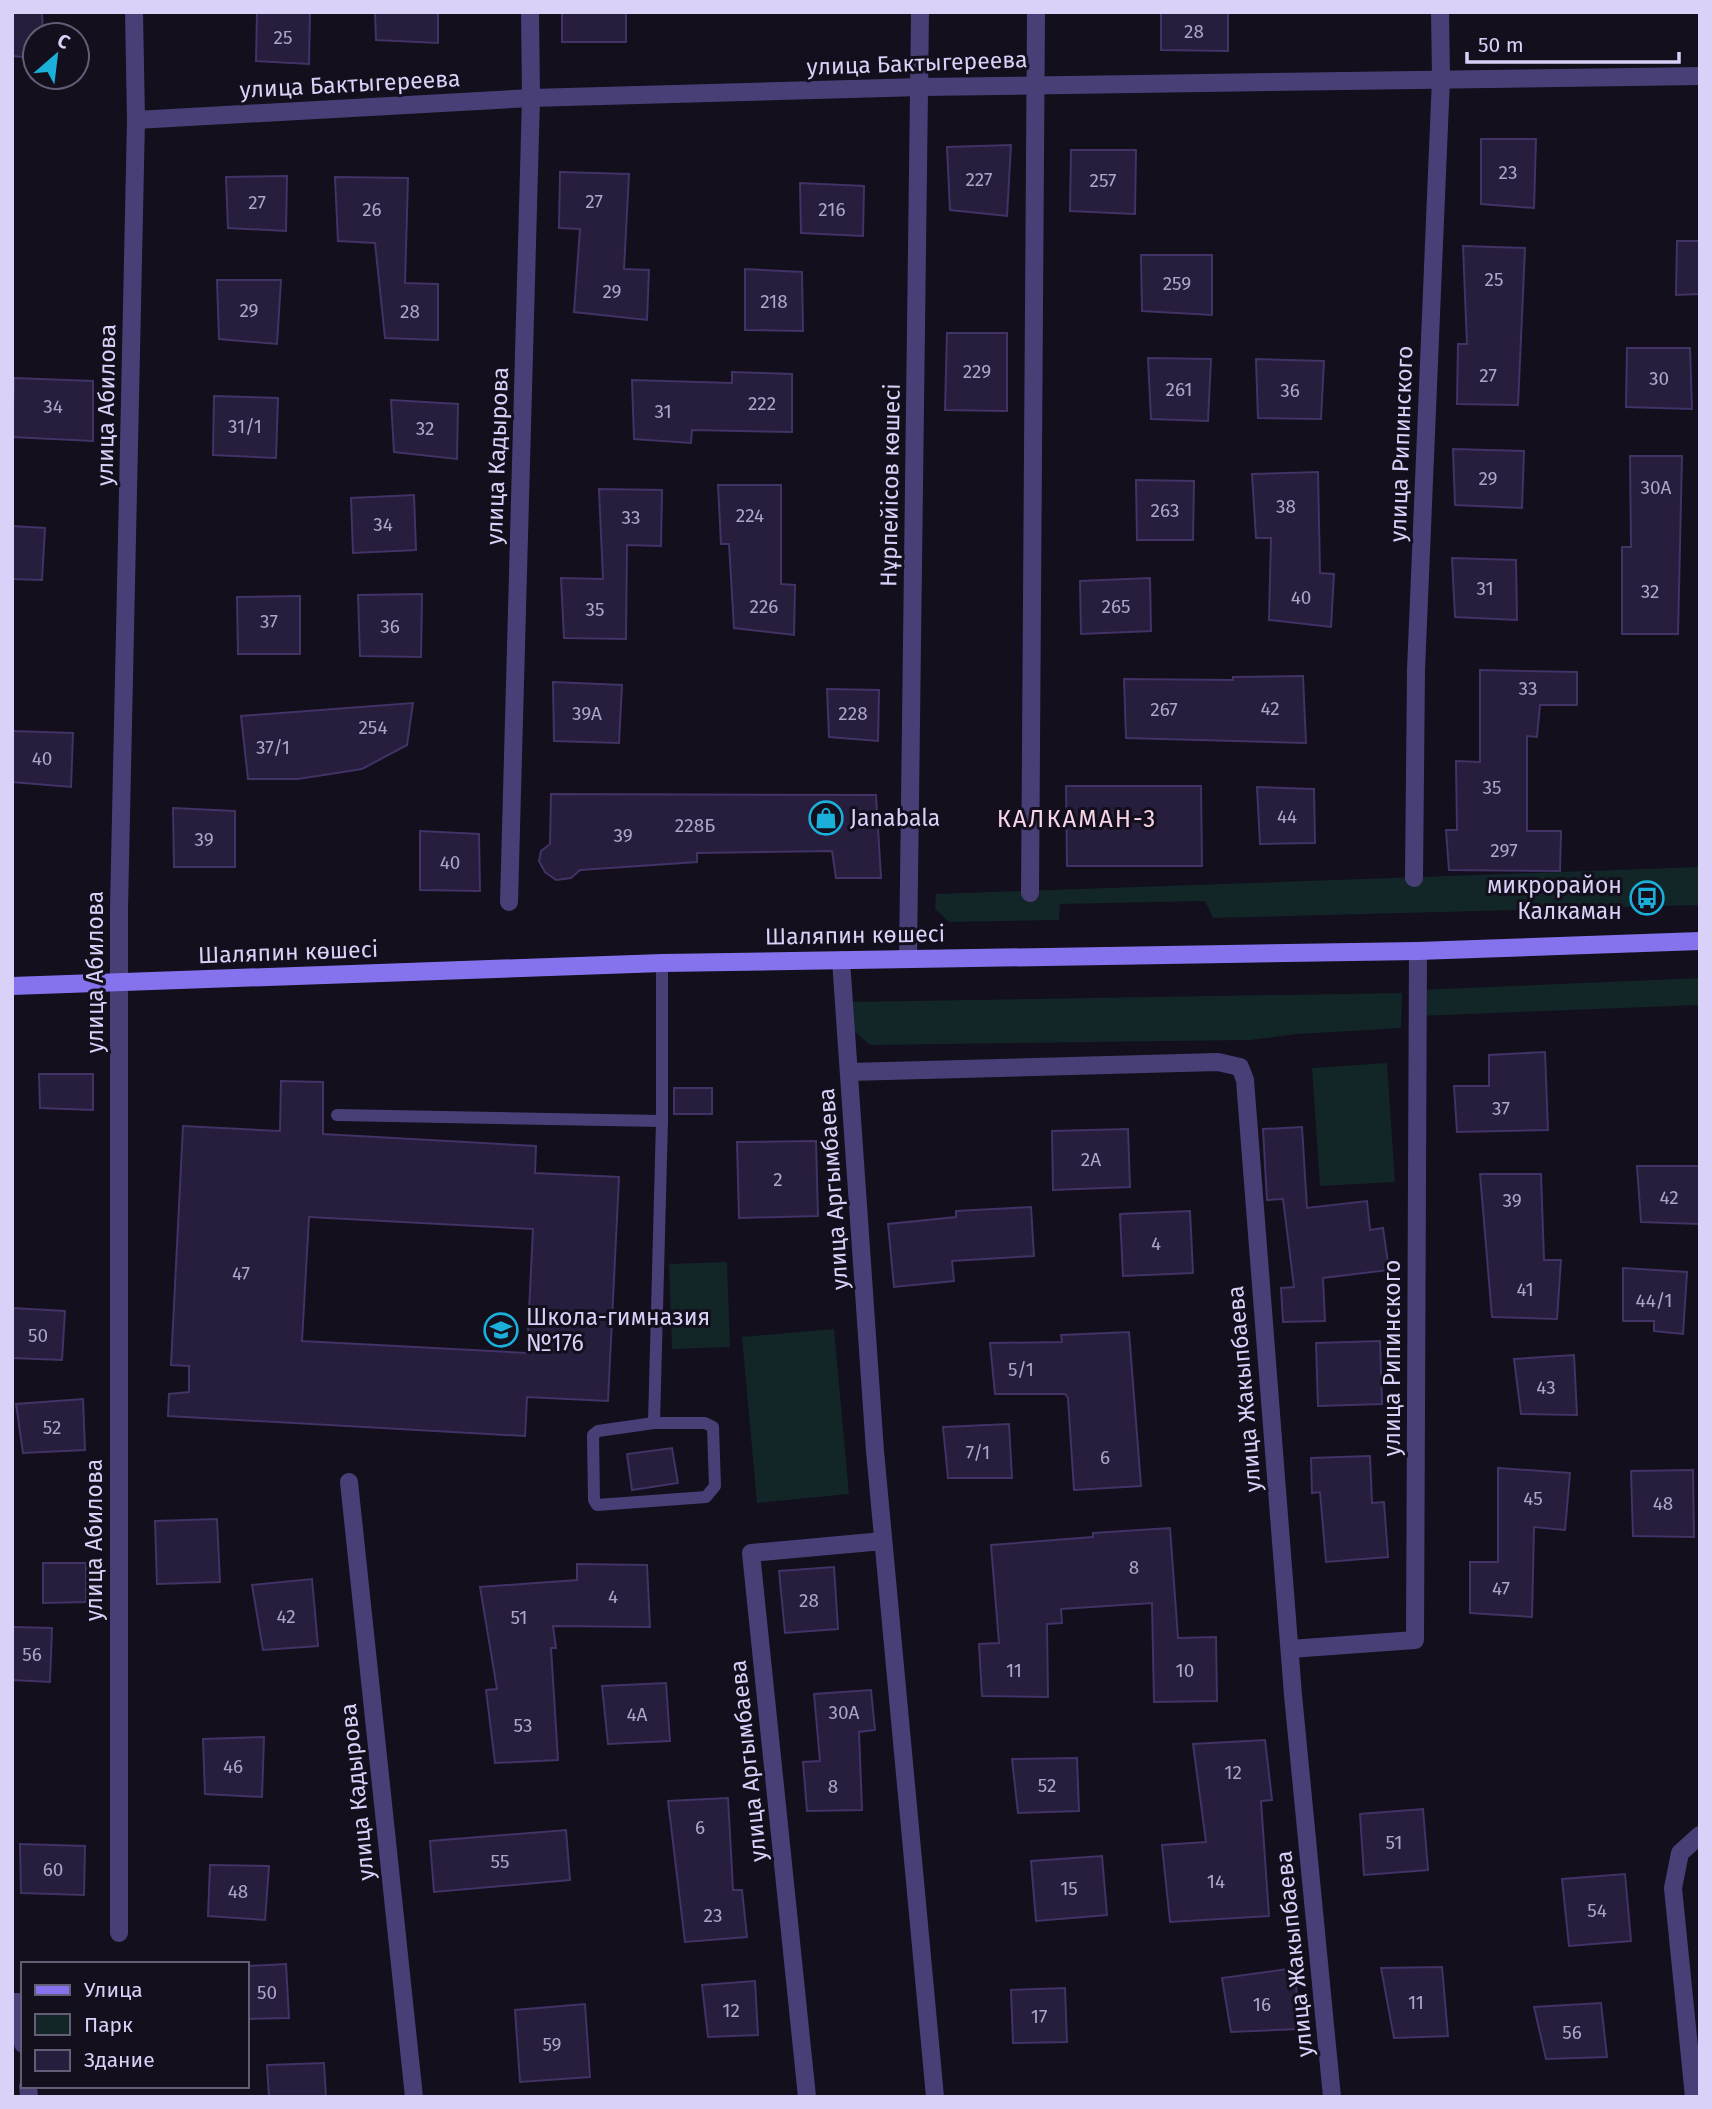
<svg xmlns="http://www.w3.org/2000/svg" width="1712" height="2109" font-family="'Fira Sans',sans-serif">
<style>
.green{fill:#122527}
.building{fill:#271d3c;stroke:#423265;stroke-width:2;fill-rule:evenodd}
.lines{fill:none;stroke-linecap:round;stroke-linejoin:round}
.service{stroke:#483f77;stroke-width:12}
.minor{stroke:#483f77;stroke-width:18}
.secondary{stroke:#8573ed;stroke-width:18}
.labels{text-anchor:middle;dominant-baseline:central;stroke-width:6;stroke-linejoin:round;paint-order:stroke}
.number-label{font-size:19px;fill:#ada4ca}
.street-label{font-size:23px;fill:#dad1f9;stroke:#130f1d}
.poi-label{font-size:23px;fill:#dad1f9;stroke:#130f1d;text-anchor:start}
.neighbourhood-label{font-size:24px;letter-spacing:2px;fill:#f9d3e7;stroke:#130f1d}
</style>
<rect width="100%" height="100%" fill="#130f1d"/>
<!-- green -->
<g class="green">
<path d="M1700,867V905L1213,918L1205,901L1060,904L1059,920L949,922L935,909L936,894Z"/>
<path d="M1700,978V1005L1418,1016V990Z"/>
<path d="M1402,993L1401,1028L1297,1034L1250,1040L870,1045L847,1025L845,1002Z"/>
<path d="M1387,1063L1395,1182L1320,1186L1312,1068Z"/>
<path d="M727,1262L730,1347L672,1349L669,1264Z"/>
<path d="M834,1329L849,1494L757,1503L742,1337Z"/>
</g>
<!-- building -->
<g class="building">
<path d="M12,12H42L43,35H35V58L12,56Z"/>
<path d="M257,12H310L309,64L256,61Z"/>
<path d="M375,12H438V43L376,40Z"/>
<rect x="562" y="12" width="64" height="30"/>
<path d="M1161,12H1228V51L1161,50Z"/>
<path d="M1481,139H1536L1534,208L1481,204Z"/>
<path d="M1011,145L1007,216L950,210L947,147Z"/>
<path d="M1071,150H1136L1135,214L1070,211Z"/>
<path d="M560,172L629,174L624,269L649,270L647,320L574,312L580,229L559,228Z"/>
<path d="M287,176L286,231L228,228L226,177Z"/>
<path d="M335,177L408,178L405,283L438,284V340L385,338L375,243L338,241Z"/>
<path d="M800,183L864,186L863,236L801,233Z"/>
<path d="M1677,241H1700V294L1676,295Z"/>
<path d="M1463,246L1525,248L1518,405L1457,404L1458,344H1467Z"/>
<path d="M1141,255H1212V315L1142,311Z"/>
<path d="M745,269L802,272L803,331L745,330Z"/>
<path d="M217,280H281L277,344L219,339Z"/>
<path d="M947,333H1007V411L945,410Z"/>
<path d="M1627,348H1690L1692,409L1626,407Z"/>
<path d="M1148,358L1211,359L1208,421L1151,419Z"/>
<path d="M1256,359L1324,361L1321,419L1258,418Z"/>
<path d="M732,372L792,374V432L692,430L691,443L634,439L632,380L732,383Z"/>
<path d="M14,378L93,381V441L12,437Z"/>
<path d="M214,396L278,398L276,458L213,455Z"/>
<path d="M391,400L458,404L457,459L394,452Z"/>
<path d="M1453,449L1524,451L1522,508L1455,505Z"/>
<path d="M1630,456H1682L1678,634H1622V547H1631Z"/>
<path d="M1318,472L1320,573L1334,574L1331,627L1269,620L1271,538H1256L1252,474Z"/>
<path d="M1136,480L1194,481L1193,540H1137Z"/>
<path d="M718,485H781V584L795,585L794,635L734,628L729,544H721Z"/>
<path d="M599,489L662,490L661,546L627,545L626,639L564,638L561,578L603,579Z"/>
<path d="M414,495L416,550L353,553L351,498Z"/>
<path d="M12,526L45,528L42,580L12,579Z"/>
<path d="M1452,558L1516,560L1517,620L1455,617Z"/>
<path d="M1150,578L1151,631L1081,634L1080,581Z"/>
<path d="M422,594L421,657L360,656L358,595Z"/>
<path d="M300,596V654H238L237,597Z"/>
<path d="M1480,670L1577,672V705H1540L1537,737L1527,736V831H1561L1560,871L1449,870L1446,830H1457L1456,761L1480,762Z"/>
<path d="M1303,676L1306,743L1126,738L1124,679L1233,680V677Z"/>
<path d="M553,682L622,685L619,743L554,741Z"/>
<path d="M827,689L879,690L878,741L829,737Z"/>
<path d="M413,703L407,745L362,769L298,779H248L241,716Z"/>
<path d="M12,731L73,733L71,787L12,782Z"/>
<path d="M1066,786H1201L1202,866H1067Z"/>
<path d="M1257,787L1314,789L1315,843L1260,844Z"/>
<path d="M551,794L876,795L881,878H836L832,851L697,853V862L580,870L571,878L556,880L545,872L539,861L541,851L550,844Z"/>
<path d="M173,808L235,811V867H174Z"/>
<path d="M420,831L479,834L480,891L420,890Z"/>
<path d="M1545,1052L1548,1130L1457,1132L1454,1086H1489V1055Z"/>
<path d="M39,1074H93V1110L40,1108Z"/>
<path d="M281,1081L323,1082V1134L536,1146L535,1173L619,1177L608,1401L527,1397L525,1436L168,1416L169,1394L189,1392V1366L171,1365L183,1126L280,1131ZM309,1217L533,1229L527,1353L302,1341Z"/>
<rect x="674" y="1088" width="38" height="26"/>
<path d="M1302,1127L1307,1208L1367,1201L1370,1230L1383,1228L1389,1270L1323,1278L1325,1321L1283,1322L1281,1288L1294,1287L1283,1199L1267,1200L1263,1129Z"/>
<path d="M1128,1129L1130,1187L1053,1190L1052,1131Z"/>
<path d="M816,1141L818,1216L739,1218L737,1142Z"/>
<path d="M1637,1166H1700V1224L1641,1222Z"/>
<path d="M1480,1174H1541L1544,1260H1561L1557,1319L1492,1317Z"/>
<path d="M1031,1207L1034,1256L952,1261L954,1281L894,1287L888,1224L956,1217V1211Z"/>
<path d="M1190,1211L1193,1273L1123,1276L1120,1214Z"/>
<path d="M1623,1268L1687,1272L1683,1334L1654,1331V1321H1623Z"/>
<path d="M12,1308L65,1311L62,1360L12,1358Z"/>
<path d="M1129,1332L1141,1486L1074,1490L1068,1398L1065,1394H995L990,1343L1062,1342L1061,1335Z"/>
<path d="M1380,1341L1382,1404L1318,1406L1316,1343Z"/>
<path d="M1574,1355L1577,1415L1521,1414L1514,1359Z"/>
<path d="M83,1399L85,1450L23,1453L16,1404Z"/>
<path d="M1009,1424L1012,1478H948L943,1427Z"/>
<path d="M672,1448L678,1483L632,1490L627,1454Z"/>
<path d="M1370,1456L1372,1503L1384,1502L1388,1557L1326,1562L1320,1492L1312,1493L1311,1458Z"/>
<path d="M1498,1468L1570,1473L1565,1530L1534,1527L1532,1617L1470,1613V1562H1498Z"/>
<path d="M1693,1470L1694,1537L1633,1536L1631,1471Z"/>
<path d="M217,1519L220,1582L157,1584L155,1521Z"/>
<path d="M1170,1528L1178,1638L1216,1637L1217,1701L1154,1702L1152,1603L1061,1609L1062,1623L1047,1624L1048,1697L982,1696L979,1644L999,1643L991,1545L1093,1537V1533Z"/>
<path d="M43,1563H86V1602L43,1603Z"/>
<path d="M577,1564L647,1565L650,1627L553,1626L556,1648H551L558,1760L495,1763L486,1690L497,1689L480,1587L577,1580Z"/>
<path d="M834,1567L838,1629L785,1633L779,1571Z"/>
<path d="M312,1579L318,1646L263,1650L252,1585Z"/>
<path d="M12,1627L52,1628L50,1682L12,1680Z"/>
<path d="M666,1683L670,1741L608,1744L602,1686Z"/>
<path d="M871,1690L875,1730L859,1732L862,1810L807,1811L803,1762L820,1761L814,1694Z"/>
<path d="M264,1737L262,1797L205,1794L203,1739Z"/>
<path d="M1265,1740L1272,1800L1261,1801L1269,1916L1170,1922L1162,1845L1206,1842L1193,1744Z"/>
<path d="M1077,1758L1079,1811L1018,1813L1012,1759Z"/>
<path d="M728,1798L733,1890H742L747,1937L685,1942L668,1801Z"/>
<path d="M1423,1809L1428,1870L1364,1875L1360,1814Z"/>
<path d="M566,1830L570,1880L434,1892L430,1841Z"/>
<path d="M20,1844L85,1846L84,1895L21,1893Z"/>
<path d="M1102,1856L1107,1915L1036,1921L1031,1861Z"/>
<path d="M210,1865L269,1866L265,1920L208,1916Z"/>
<path d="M1625,1874L1631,1941L1569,1946L1562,1879Z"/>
<path d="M286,1964L289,2018L247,2019V1966Z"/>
<path d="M1442,1967L1448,2036L1394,2038L1381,1968Z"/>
<path d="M1295,1968L1299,2029L1231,2032L1222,1978Z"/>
<path d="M755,1981L758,2035L708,2037L702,1985Z"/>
<path d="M1065,1988L1067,2042L1013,2043L1011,1990Z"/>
<path d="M1601,2003L1607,2057L1546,2059L1534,2007Z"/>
<path d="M585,2004L590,2077L520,2082L515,2010Z"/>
<path d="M324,2063L326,2097H269L267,2065Z"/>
</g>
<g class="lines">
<!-- service -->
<g class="service">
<path d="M337,1115L662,1121"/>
<path d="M654,1423H705L713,1427L715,1486L706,1497L597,1505L594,1500L593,1435L598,1431L654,1423L662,1121V963"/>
</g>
<!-- minor -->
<g class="minor">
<path d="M136,120L531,98L921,87L1700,76"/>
<path d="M1414,878L1416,670L1441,78L1440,12"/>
<path d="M1030,893L1036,12"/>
<path d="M509,902L531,98L530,12"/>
<path d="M908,958L920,12"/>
<path d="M841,960L875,1451L935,2097"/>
<path d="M849,1072L1218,1062L1240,1067L1245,1080L1293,1695L1332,2097"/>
<path d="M349,1482L414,2097"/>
<path d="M1290,1649L1415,1640L1418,951"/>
<path d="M119,1933V909L136,120L134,12"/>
<path d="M12,2002H18L23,2044"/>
<path d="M28,2086L29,2097"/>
<path d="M807,2097L751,1553L883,1541"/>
<path d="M1694,2097L1673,1888L1680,1853L1700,1835"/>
</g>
<!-- secondary -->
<path class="secondary" d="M12,986L662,963L1418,951L1700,941"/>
</g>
<!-- icons -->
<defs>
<symbol id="shop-ring" viewBox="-11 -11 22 22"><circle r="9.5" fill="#130f1d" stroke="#1bb0da" stroke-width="1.5"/><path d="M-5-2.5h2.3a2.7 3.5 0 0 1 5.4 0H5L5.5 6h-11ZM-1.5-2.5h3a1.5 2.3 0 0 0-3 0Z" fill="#1bb0da"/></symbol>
<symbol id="bus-ring" viewBox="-11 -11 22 22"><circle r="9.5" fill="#130f1d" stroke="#1bb0da" stroke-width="1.5"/><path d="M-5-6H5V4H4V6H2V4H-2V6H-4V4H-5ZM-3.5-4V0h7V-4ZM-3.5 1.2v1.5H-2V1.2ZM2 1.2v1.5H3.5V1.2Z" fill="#1bb0da"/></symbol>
<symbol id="school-ring" viewBox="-11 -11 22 22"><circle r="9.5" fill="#130f1d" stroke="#1bb0da" stroke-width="1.5"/><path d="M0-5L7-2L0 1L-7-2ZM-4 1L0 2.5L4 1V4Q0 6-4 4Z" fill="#1bb0da"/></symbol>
</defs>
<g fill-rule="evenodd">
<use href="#shop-ring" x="807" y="799" width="38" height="38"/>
<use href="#bus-ring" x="1628" y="879" width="38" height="38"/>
<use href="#school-ring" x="482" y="1311" width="38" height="38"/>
</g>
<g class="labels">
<!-- number labels -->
<g class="number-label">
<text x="1194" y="31">28</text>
<text x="283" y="37">25</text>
<text x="1508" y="172">23</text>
<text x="979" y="179">227</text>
<text x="1103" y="180">257</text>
<text x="594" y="201">27</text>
<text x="257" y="202">27</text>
<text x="372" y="209">26</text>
<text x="832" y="209">216</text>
<text x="1494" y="279">25</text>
<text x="1177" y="283">259</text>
<text x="612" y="291">29</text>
<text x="774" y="301">218</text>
<text x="249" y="310">29</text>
<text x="410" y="311">28</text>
<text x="977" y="371">229</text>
<text x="1488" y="375">27</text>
<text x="1659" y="378">30</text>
<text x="1179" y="389">261</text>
<text x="1290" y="390">36</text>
<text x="762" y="403">222</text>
<text x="53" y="406">34</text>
<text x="663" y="411">31</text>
<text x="245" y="426">31/1</text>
<text x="425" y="428">32</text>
<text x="1488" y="478">29</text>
<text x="1656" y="487">30А</text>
<text x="1286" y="506">38</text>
<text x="1165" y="510">263</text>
<text x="750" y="515">224</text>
<text x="631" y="517">33</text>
<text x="383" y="524">34</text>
<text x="1485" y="588">31</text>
<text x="1650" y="591">32</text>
<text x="1301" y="597">40</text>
<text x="764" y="606">226</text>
<text x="1116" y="606">265</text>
<text x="595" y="609">35</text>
<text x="269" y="621">37</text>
<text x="390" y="626">36</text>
<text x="1528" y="688">33</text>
<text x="1270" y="708">42</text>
<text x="1164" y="709">267</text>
<text x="587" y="713">39А</text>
<text x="853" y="713">228</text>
<text x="373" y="727">254</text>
<text x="273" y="747">37/1</text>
<text x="42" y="758">40</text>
<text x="1492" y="787">35</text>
<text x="1287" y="816">44</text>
<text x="695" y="825">228Б</text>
<text x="623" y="835">39</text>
<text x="204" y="839">39</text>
<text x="1504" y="850">297</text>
<text x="450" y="862">40</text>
<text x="1501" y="1108">37</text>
<text x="1091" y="1159">2А</text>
<text x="778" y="1179">2</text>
<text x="1669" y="1197">42</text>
<text x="1512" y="1200">39</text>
<text x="1156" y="1243">4</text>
<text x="241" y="1273">47</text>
<text x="1525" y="1289">41</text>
<text x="1654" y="1300">44/1</text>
<text x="38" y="1335">50</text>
<text x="1021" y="1369">5/1</text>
<text x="1546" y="1387">43</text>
<text x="52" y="1427">52</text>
<text x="978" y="1452">7/1</text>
<text x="1105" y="1457">6</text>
<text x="1533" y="1498">45</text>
<text x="1663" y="1503">48</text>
<text x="1134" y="1567">8</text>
<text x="1501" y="1588">47</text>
<text x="613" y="1596">4</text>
<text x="809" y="1600">28</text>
<text x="286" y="1616">42</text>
<text x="519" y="1617">51</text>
<text x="32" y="1654">56</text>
<text x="1014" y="1670">11</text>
<text x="1185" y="1670">10</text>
<text x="844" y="1712">30А</text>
<text x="637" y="1714">4А</text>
<text x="523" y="1725">53</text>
<text x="233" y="1766">46</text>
<text x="1233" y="1772">12</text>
<text x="1047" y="1785">52</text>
<text x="833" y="1786">8</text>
<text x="700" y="1827">6</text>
<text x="1394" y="1842">51</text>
<text x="500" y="1861">55</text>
<text x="53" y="1869">60</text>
<text x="1216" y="1881">14</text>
<text x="1069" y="1888">15</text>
<text x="238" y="1891">48</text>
<text x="1597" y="1910">54</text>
<text x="713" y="1915">23</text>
<text x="267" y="1992">50</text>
<text x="1416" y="2002">11</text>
<text x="1262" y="2004">16</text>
<text x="731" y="2010">12</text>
<text x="1039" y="2016">17</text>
<text x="1572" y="2032">56</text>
<text x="552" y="2044">59</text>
</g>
<!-- street labels -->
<g class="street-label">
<text transform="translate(917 63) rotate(-2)">улица Бактыгереева</text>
<text transform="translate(350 84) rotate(-3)">улица Бактыгереева</text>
<text transform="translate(106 405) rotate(-89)">улица Абилова</text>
<text transform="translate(1401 444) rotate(-88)">улица Рипинского</text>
<text transform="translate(497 456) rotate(-88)">улица Кадырова</text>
<text transform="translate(890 485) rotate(-89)">Нұрпейісов көшесі</text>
<text transform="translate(855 935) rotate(-1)">Шаляпин көшесі</text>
<text transform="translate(288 952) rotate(-2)">Шаляпин көшесі</text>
<text transform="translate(95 972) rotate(-90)">улица Абилова</text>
<text transform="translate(833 1189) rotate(-94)">улица Аргымбаева</text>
<text transform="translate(1392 1358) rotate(-90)">улица Рипинского</text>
<text transform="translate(1244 1389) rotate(-95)">улица Жакыпбаева</text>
<text transform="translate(94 1540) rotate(-90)">улица Абилова</text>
<text transform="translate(748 1761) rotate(-96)">улица Аргымбаева</text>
<text transform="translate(357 1792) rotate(-96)">улица Кадырова</text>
<text transform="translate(1294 1954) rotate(-96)">улица Жакыпбаева</text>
</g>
<!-- poi labels -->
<g class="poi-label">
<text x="850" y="818">Janabala</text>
<text x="1622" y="885" text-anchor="end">микрорайон<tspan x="1622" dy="26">Калкаман</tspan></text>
<text x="526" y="1317">Школа-гимназия<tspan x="526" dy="26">№176</tspan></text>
</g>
<!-- neighbourhood labels -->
<g class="neighbourhood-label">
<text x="1077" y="819">КАЛКАМАН-3</text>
</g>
</g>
<!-- border -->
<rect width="1712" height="2109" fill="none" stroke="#dad1f9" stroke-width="28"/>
<!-- legend -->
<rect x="21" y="1962" width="228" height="126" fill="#130f1d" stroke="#635d75" stroke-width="2"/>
<rect x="35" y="1985" width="35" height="10" fill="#8573ed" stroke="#635d75" stroke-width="2"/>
<text x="84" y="1997" font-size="21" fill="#dad1f9">Улица</text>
<rect x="35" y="2014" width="35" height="21" fill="#122527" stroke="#635d75" stroke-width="2"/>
<text x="84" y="2032" font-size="21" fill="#dad1f9">Парк</text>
<rect x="35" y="2050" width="35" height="21" fill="#271d3c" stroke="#635d75" stroke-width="2"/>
<text x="84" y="2067" font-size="21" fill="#dad1f9">Здание</text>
<!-- north arrow -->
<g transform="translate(56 56) rotate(28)"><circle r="33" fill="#130f1d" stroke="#635d75" stroke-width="2"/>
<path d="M0-5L12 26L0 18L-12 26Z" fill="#1bb0da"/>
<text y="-10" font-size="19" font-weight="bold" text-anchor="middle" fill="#dad1f9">С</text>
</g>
<!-- scale -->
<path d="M1467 52v10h212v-10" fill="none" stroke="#dad1f9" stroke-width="3.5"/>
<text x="1478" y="52" font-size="21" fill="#dad1f9" stroke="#130f1d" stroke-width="5" paint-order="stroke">50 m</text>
</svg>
